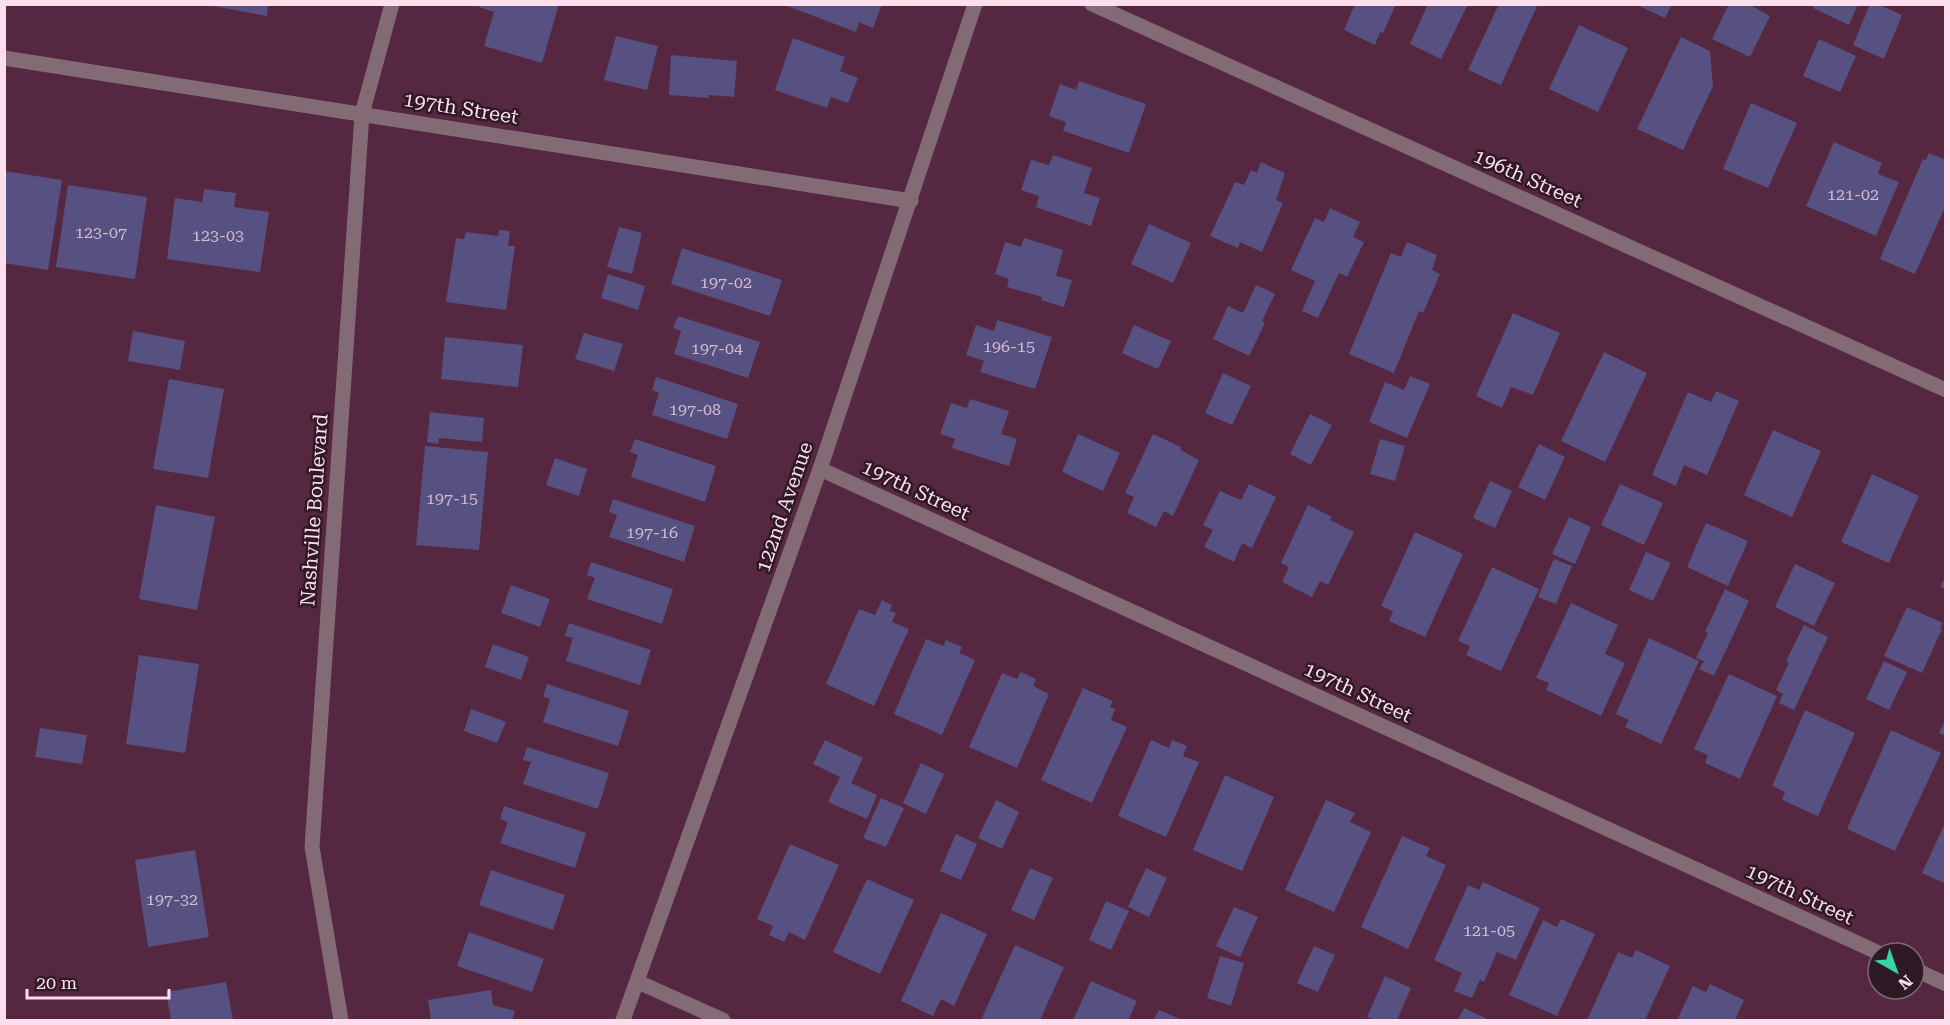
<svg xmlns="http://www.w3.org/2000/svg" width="1950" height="1025" font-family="'Roboto Serif',serif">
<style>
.building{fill:#565180}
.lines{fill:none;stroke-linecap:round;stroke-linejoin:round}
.minor{stroke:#836b76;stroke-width:15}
.labels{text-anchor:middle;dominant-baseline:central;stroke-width:5;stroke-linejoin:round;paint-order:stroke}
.number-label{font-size:16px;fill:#d3bbd1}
.street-label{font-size:20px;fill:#fddeec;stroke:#2e1924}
</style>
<rect width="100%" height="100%" fill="#562740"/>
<!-- building -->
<g class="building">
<path d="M203,4H268L267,16Z"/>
<path d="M480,4H559L542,63L484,46L494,12L479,7Z"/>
<path d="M782,4H882L873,28L859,22L856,32Z"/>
<path d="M1355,4H1396L1383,33L1380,32L1375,45L1344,30Z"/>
<path d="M1428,4H1468L1441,59L1410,44Z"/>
<path d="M1499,4H1538L1501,85L1468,70Z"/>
<path d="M1635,4H1672L1665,18Z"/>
<path d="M1729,4H1748L1770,16L1750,57L1712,39Z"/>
<path d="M1814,4H1858L1849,25L1813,8Z"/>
<path d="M1870,4H1877L1902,15L1884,59L1853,45Z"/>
<path d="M1579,25L1628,48L1598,112L1549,89Z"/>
<path d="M616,36L658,46L647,90L604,80Z"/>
<path d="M1681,37L1710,51L1713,86L1683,150L1637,129Z"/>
<path d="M793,38L845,57L840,71L858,78L848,103L831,97L827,108L775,90Z"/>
<path d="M1819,39L1856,56L1840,92L1803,76Z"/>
<path d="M671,55L737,61L734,97L708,95L709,98L669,95Z"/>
<path d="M1079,81L1146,104L1129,153L1063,131L1066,122L1049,116L1060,84L1076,90Z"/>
<path d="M1751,103L1797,123L1768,188L1723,169Z"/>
<path d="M1834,142L1882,163L1878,174L1899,182L1876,236L1806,206Z"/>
<path d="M1929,153L1946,160V205L1915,274L1880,259L1923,159L1926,160Z"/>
<path d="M1053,155L1092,168L1084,193L1100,198L1091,226L1036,207L1039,196L1021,190L1031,160L1049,165Z"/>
<path d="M1261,162L1285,173L1276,200L1283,203L1262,252L1240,242L1238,248L1210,236L1235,182L1244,185L1251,170L1257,173Z"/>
<path d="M4,171L62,180L48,270L4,263Z"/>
<path d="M68,185L147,197L135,279L56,267Z"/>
<path d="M204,189L236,193L234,207L269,212L260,272L167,259L175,198L202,202Z"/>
<path d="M1330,208L1360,222L1353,237L1364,242L1347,277L1339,273L1318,318L1302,311L1315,281L1291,270L1315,218L1324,222Z"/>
<path d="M1149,224L1191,243L1173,283L1131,264Z"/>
<path d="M619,227L642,233L632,274L607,267Z"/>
<path d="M499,230L510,231L508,246H515L506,310L446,302L456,238L464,239L466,232L498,236Z"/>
<path d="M1024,238L1063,250L1056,276L1072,280L1064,307L1041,300L1042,297L1007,287L1009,279L995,274L1005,242L1021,247Z"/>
<path d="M1407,242L1437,255L1432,270L1440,274L1423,313L1419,311L1394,373L1349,354L1391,253L1401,257Z"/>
<path d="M682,248L782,280L770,316L671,284Z"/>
<path d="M608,274L645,286L638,310L601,298Z"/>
<path d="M1256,285L1275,294L1262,321L1265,323L1249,356L1213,339L1228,306L1243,313Z"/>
<path d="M1513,313L1560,333L1533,395L1511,387L1502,408L1476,396Z"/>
<path d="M678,316L760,342L748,378L674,354L681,331L673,328Z"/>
<path d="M997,320L1052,337L1035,389L980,372L984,361L966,355L976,325L994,331Z"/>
<path d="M1134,325L1171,341L1158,369L1122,353Z"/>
<path d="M133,331L185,341L180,370L128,361Z"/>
<path d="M584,333L623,344L614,371L575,359Z"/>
<path d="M445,337L523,345L518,387L441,379Z"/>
<path d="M1604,352L1647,373L1605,462L1561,441Z"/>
<path d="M1223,373L1251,386L1232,425L1205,413Z"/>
<path d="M1410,376L1430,384L1407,438L1369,422L1385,382L1404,390Z"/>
<path d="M656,377L738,404L727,439L652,415L659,393L652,390Z"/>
<path d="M169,379L224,389L208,478L153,469Z"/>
<path d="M1716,391L1739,401L1707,475L1684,465L1676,486L1652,475L1688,392L1711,402Z"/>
<path d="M970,399L1009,411L1001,434L1017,439L1009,466L952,448L955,439L940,434L951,403L967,408Z"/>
<path d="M430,412L484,418L482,442L439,438L438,444L427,442Z"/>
<path d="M1310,414L1332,425L1311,465L1290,454Z"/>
<path d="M1773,430L1821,451L1792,517L1744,495Z"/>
<path d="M1078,434L1120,453L1103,491L1062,472Z"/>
<path d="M1153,434L1181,447L1180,450L1199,460L1173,516L1164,511L1156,527L1127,513L1134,497L1125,493Z"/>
<path d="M635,439L716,466L705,502L631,477L638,455L630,452Z"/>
<path d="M1380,439L1405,446L1395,481L1370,474Z"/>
<path d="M1539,444L1565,457L1545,500L1518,487Z"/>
<path d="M425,446L488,452L479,550L416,545Z"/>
<path d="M555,458L587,469L579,496L546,485Z"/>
<path d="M1872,474L1919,496L1889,563L1841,542Z"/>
<path d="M1490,481L1512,491L1495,528L1473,518Z"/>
<path d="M1249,484L1276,497L1252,548L1242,543L1234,562L1204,547L1213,530L1203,525L1220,491L1241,500Z"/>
<path d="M1620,484L1663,503L1644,545L1601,525Z"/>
<path d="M613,499L695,526L684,562L609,537L617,515L609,512Z"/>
<path d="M156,505L215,517L197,610L139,599Z"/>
<path d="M1308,505L1332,517L1330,520L1354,532L1328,585L1320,581L1312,597L1282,582L1289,567L1281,563Z"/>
<path d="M1569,517L1591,527L1575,564L1552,554Z"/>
<path d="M1706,523L1748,541L1728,586L1687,567Z"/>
<path d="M1415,532L1463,554L1425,637L1389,621L1393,611L1381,606Z"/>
<path d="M1646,552L1671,563L1653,601L1629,590Z"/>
<path d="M1554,559L1572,566L1556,604L1538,597Z"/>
<path d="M591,562L673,589L662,624L587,599L595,578L587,575Z"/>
<path d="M1795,564L1835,583L1814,626L1775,607Z"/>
<path d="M1492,567L1539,589L1501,671L1466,655L1470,646L1458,641Z"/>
<path d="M1946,576V589L1940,587Z"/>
<path d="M511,585L550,599L540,627L501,613Z"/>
<path d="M1725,589L1749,601L1714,676L1699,669L1704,661L1696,658L1708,633L1705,632Z"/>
<path d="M882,600L892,605L890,611L896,613L892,622L909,629L874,706L826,684L859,609L875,615Z"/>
<path d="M1571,603L1618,625L1605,654L1625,663L1601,716L1546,690L1549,683L1536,678Z"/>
<path d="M1907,607L1943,623L1940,629H1942L1922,673L1884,656Z"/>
<path d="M569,623L651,650L640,685L566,661L573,638L565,636Z"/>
<path d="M1804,625L1828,637L1794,710L1779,703L1783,694L1776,690L1789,663L1786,661Z"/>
<path d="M1649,638L1699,661L1661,744L1625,727L1629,720L1616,714Z"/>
<path d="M926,639L943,646L946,640L962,647L959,653L975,660L942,735L894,714Z"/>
<path d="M493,644L529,657L521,680L485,667Z"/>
<path d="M139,655L199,664L185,753L126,744Z"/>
<path d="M1884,661L1907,672L1889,710L1866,699Z"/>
<path d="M1021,672L1036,679L1033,686L1049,694L1017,768L969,747L1002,673L1017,679Z"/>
<path d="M1729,674L1777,696L1740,779L1705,763L1708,755L1694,749Z"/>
<path d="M547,684L629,711L618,746L543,722L550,699L543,697Z"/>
<path d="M1083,688L1113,701L1110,707L1115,709L1111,720L1127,727L1092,803L1041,780Z"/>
<path d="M471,709L506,722L497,743L464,731Z"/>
<path d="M1805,710L1855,733L1818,816L1782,800L1785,792L1772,786Z"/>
<path d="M1946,719V736L1939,733Z"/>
<path d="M40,728L87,735L82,764L35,757Z"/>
<path d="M1891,730L1941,753L1895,851L1847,829Z"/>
<path d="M825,740L863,758L851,783L877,795L867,819L828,802L840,777L813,764Z"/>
<path d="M1151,740L1169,748L1172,740L1187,746L1183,756L1199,762L1166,837L1118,816Z"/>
<path d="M527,747L609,773L598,809L523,784L531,762L523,760Z"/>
<path d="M921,763L944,774L926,814L903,803Z"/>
<path d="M1225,775L1274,797L1242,871L1193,850Z"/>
<path d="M881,798L904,808L886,847L863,838Z"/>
<path d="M996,800L1019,812L1002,849L978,838Z"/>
<path d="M1326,800L1355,813L1350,822L1371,832L1334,912L1285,890Z"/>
<path d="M504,806L586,833L575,868L500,843L508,822L500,819Z"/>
<path d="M1946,821V884L1922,873Z"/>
<path d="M956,834L977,844L961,880L940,871Z"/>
<path d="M1402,836L1430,848L1426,856L1446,865L1408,949L1361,927Z"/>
<path d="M790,844L839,865L805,940L789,932L784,942L769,935L773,926L757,919Z"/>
<path d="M195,850L209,937L148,947L135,860Z"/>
<path d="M1030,868L1053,878L1034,920L1011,910Z"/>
<path d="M1146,868L1167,878L1149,917L1128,907Z"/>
<path d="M491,870L565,895L553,930L479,905Z"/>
<path d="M867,879L914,900L880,974L833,952Z"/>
<path d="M1483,882L1540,908L1516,960L1497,952L1484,982L1480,980L1472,998L1454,991L1462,973L1434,960L1468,885L1479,890Z"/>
<path d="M1106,901L1129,911L1111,950L1089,940Z"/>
<path d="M1234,907L1258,917L1240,957L1216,946Z"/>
<path d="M941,913L987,934L954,1006L941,999L933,1016L901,1001Z"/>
<path d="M1561,919L1595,934L1557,1016L1509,995L1543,920L1557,927Z"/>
<path d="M469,932L544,959L532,992L457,966Z"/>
<path d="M1015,945L1064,967L1040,1020H981Z"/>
<path d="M1314,946L1335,955L1318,992L1297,983Z"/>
<path d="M1636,950L1670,966L1645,1020H1587L1618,952L1632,958Z"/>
<path d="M1220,956L1244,963L1231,1006L1207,998Z"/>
<path d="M1385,976L1411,988L1397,1020H1375L1367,1017Z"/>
<path d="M1091,981L1137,1001L1128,1020H1073Z"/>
<path d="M226,982L233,1020H171L166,992Z"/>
<path d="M1710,984L1744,1000L1735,1020H1677L1693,986L1706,992Z"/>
<path d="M491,990L493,1005L515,1011L512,1020H431L428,1000Z"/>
<path d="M1464,1008L1487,1019L1486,1020H1458Z"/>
<path d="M1159,1010L1182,1020H1154Z"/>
</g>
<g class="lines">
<!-- minor -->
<g class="minor">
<path d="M1092,4L1946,390"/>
<path d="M4,58L911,201"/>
<path d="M820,469L1879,953"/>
<path d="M1914,969L1946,984"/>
<path d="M638,982L723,1020"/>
<path d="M341,1020L312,847L362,114L392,4"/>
<path d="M623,1020L820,469L975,4"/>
</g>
</g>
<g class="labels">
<!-- number labels -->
<g class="number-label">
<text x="1853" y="194">121-02</text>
<text x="101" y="232">123-07</text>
<text x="218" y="235">123-03</text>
<text x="726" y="282">197-02</text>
<text x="1009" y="346">196-15</text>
<text x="717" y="348">197-04</text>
<text x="695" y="409">197-08</text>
<text x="452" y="498">197-15</text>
<text x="652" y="532">197-16</text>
<text x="172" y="899">197-32</text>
<text x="1489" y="930">121-05</text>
</g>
<!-- street labels -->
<g class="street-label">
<text transform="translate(461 108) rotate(9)">197th Street</text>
<text transform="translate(1528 178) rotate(24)">196th Street</text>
<text transform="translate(916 490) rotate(25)">197th Street</text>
<text transform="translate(784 507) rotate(-71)">122nd Avenue</text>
<text transform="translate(314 510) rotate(-86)">Nashville Boulevard</text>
<text transform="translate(1358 692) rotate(25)">197th Street</text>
<text transform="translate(1800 894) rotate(25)">197th Street</text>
</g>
</g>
<!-- border -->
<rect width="1950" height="1025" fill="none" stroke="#fddeec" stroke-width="12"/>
<!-- north arrow -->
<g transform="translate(1896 971) rotate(140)"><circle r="28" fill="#2e1924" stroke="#816874" stroke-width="1.5"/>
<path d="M0-4.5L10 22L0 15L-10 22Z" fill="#36d4a7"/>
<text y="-9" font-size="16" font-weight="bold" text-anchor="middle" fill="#fddeec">N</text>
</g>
<!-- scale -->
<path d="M27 989v9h142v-9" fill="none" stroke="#fddeec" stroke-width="3"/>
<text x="36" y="989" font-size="18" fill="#fddeec" stroke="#2e1924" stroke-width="4.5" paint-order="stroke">20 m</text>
</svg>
